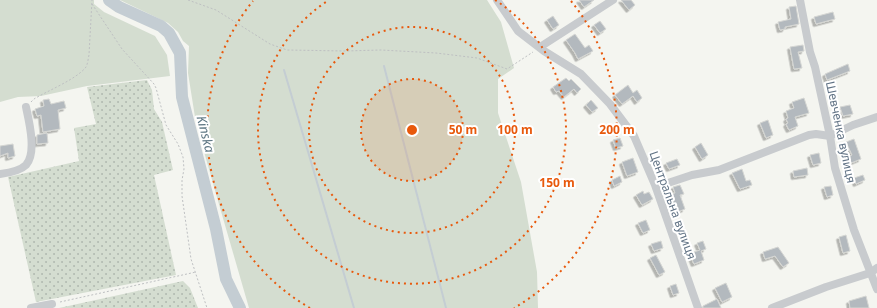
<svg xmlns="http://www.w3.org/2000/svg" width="877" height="308" font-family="'Noto Sans',sans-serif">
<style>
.grass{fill:#d4ddd0}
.park{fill:url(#park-dots)}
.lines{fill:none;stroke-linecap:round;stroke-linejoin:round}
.stream{stroke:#c4cdd3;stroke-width:2}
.river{stroke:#c4cdd3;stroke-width:12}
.building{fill:#b3b9be;stroke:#d5d6d3;filter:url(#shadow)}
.path{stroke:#bec0c2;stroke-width:1;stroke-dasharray:2 2;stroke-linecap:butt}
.minor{stroke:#c8cbce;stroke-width:8}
.ring{fill:none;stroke:#e8590c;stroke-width:2;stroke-dasharray:2 4}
.labels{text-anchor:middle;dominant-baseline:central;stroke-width:4;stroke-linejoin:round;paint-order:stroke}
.street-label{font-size:12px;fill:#607284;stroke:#fff}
.water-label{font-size:13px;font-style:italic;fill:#5c7582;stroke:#fff}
.centre{fill:#e8590c;stroke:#fff;stroke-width:2}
.ring-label{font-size:12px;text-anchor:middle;font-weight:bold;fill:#e8590c;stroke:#fff;stroke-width:4;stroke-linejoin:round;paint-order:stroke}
</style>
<defs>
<pattern id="park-dots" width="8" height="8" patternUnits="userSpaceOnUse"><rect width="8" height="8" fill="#d4ddd0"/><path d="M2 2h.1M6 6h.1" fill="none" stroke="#afb8ae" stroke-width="1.8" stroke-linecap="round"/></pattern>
<filter id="shadow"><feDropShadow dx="-2.5" dy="2.5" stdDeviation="0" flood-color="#0004"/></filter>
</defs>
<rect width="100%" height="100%" fill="#f4f5f0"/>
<!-- grass -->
<g class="grass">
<path d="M0,0H94V4L104,12L155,36L167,55L170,76L87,86L41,96L18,97L0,102Z"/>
<path d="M120,0H487L501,22L514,68L498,79V113L521,182L537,272L538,308H249L216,194L203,148L200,129L195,117L188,73L189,46L183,41L178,32L168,23Z"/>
</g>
<!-- park -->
<g class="park">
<path d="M147,80L152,90L154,109L162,122L173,170L154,175L176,275L36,302L8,177L79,161L74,128L96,124L87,87Z"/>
<path d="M183,281L190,288L198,308H59Z"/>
</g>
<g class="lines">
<!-- stream -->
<g class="stream">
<path d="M384,66L446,308"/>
<path d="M284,70L354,308"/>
</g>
<!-- river -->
<path class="river" d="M109,0L119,7L161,26L169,33L180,53L182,97L216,229L226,279L240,308"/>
</g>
<!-- building -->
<g class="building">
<path d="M579,0H594L584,7Z"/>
<path d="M621,0H631L635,5L629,10Z"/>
<path d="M796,6L799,24L785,27V29L780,30L778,22L791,19L789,7Z"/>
<path d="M833,12L835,19L816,24L814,17Z"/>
<path d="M553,16L559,25L553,29L547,20Z"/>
<path d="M600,21L606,29L600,33L594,25Z"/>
<path d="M575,34L585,48L589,45L593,51L578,59L575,53L566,40Z"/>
<path d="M803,45L804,51L798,52L802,68L794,69L790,47Z"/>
<path d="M848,64L850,71L827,80L825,74Z"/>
<path d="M566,78L569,81L571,79L581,89L577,93L574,89L564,97L559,91L556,92L553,87Z"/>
<path d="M628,85L633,93L637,90L642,98L637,102L633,96L622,104L615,95Z"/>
<path d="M804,98L809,113L795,117L798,126L789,130L786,124L788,123L786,119L788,118L786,111L794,108L792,102Z"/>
<path d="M49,99L51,104L64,101L66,108L58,110L60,129L43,132L41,115L37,116L35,109L44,106L43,100Z"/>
<path d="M591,100L598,108L592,112L586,105Z"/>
<path d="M850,105L853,114L843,116L840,107Z"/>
<path d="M768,120L773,135L766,138L760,123Z"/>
<path d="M47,133L48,143L37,144V135Z"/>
<path d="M620,138L623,146L616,148L613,140Z"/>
<path d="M854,139L861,159L851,163L848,157L852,155L846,142Z"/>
<path d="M701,143L708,155L702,159L695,147Z"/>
<path d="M13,144L15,156L8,158V153L0,156V146Z"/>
<path d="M819,153L821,163L813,165L810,155Z"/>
<path d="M633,158L638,172L627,176L622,162Z"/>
<path d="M677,159L680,165L669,169L666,163Z"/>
<path d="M807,168L808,175L794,177L793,171Z"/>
<path d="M742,169L746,181L750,180L752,185L740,189L732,173Z"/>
<path d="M863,175L865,180L856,184L854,178Z"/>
<path d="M620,176L622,182L614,186L612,180Z"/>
<path d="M680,185L684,194L680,195L685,209L675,213L668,195L675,193L673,187Z"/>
<path d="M831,186L833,195L827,197L824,187Z"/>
<path d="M643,191L644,194L649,192L653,199L642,205L636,195Z"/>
<path d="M646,220L650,230L643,233L638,223Z"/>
<path d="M846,235L850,251L843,253L839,237Z"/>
<path d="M661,241L663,248L654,251L651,244Z"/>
<path d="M703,241L706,249L701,251L704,260L694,264L691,257L695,255L694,252L700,250L697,243Z"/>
<path d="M778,247L789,263L783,267L775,256L765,259L763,252Z"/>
<path d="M656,255L665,272L659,275L650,258Z"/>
<path d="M726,283L732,297L722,302L715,288Z"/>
<path d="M676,284L679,293L673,295L670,286Z"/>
<path d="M866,296L869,308H850L849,301Z"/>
<path d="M717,299L721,308H703V306Z"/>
</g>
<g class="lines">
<!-- path -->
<g class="path">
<path d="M188,0L216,10L270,44L287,50L345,51L381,50L436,53L477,58L507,69L533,52"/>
<path d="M92,4L122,49L154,84L156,88L166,125L178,144L183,157L184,169L182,180V196L191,259L207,308"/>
<path d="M31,102L34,99C47,91 77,79 86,67C88,63 88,59 89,55L92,0"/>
<path d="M60,302L196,272"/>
</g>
<!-- minor -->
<g class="minor">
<path d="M497,0L518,31L544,51L581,74L610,104L634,136L655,185L698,308"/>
<path d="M800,0L810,52L815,67L830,136L835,168L854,230L877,289"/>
<path d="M540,47L613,0"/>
<path d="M0,174C8,173 20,171 26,165C37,153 29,121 26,107"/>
<path d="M656,187L692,175L719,170L809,135L816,134L830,136L853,125L877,117"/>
<path d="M31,308L52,304"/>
<path d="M772,308L826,287L870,273L877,268"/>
</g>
</g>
<!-- distance rings -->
<circle cx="412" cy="130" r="51" fill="#e8590c" fill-opacity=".12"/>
<g class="ring">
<circle cx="412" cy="130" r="51"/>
<circle cx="412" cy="130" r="103"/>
<path d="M495 0A154 154 0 1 1 329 0"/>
<path d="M310 308A205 205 0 0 1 253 1M571 1A205 205 0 0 1 514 308"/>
</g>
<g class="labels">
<!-- street labels -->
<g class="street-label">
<text transform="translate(841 132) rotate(78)">Шевченка вулиця</text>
<text transform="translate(673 205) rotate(70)">Центральна вулиця</text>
</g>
<!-- water labels -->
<g class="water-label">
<text transform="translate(206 134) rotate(76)">Kinska</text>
</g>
</g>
<circle cx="412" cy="130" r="6" class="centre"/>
<g class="ring-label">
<text x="463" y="134">50 m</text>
<text x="515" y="134">100 m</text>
<text x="617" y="134">200 m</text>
<text x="557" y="187">150 m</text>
</g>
</svg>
